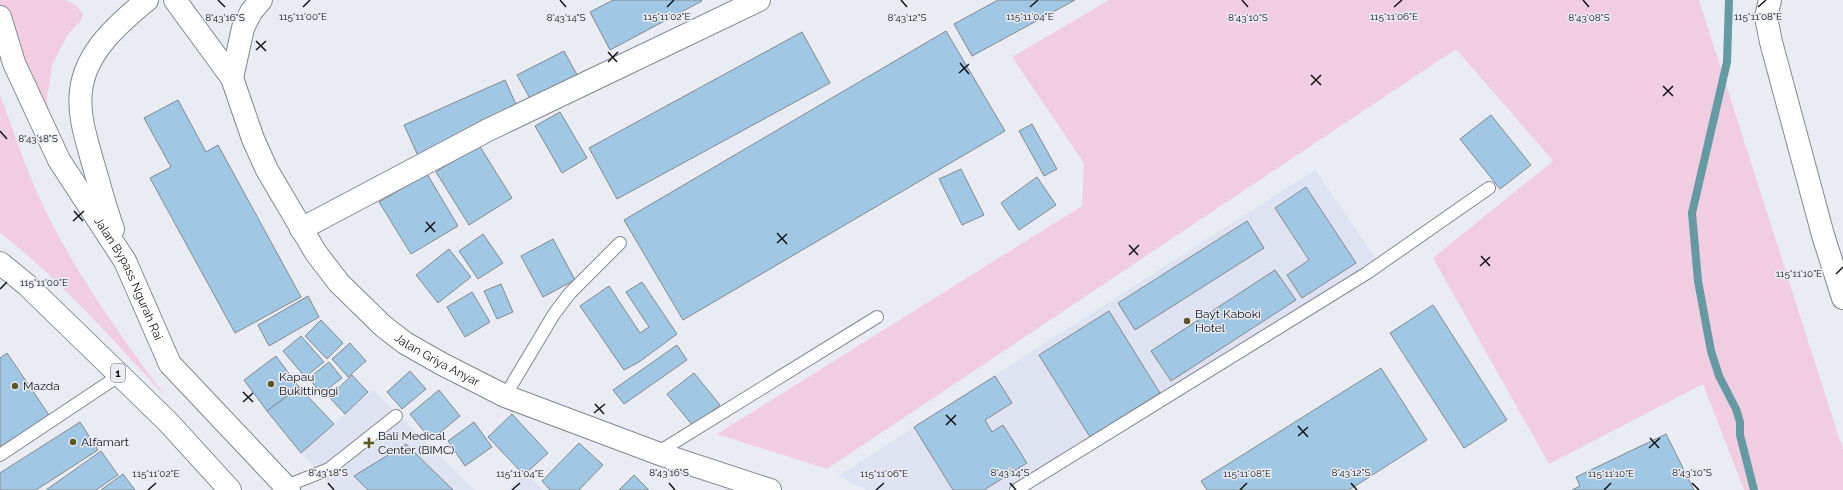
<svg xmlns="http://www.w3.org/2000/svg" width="1843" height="490" font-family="Raleway,sans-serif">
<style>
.built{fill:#dee2f1}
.green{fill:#f1cde1}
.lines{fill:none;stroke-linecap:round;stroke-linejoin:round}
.stream{stroke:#649aa1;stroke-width:8}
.building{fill:#a0c7e4;stroke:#838a8f}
.lane-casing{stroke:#85878e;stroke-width:14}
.street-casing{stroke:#85878e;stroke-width:24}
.secondary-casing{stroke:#85878e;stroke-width:24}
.highway-casing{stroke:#85878e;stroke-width:24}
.lane{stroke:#fff;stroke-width:12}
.street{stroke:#fff;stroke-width:22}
.secondary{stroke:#fff;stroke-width:22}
.highway{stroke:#fff;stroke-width:22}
.ticks{fill:none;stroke:#141417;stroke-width:1.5}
.poi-dot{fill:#5e5723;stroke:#eaecf4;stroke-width:1.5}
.labels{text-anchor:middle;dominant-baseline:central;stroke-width:3;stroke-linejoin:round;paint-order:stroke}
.shield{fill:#eaecf4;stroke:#545559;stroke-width:1}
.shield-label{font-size:11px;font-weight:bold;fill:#141417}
.street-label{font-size:12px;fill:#141417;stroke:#eaecf4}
.poi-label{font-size:12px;fill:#141417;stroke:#eaecf4;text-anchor:start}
.ticks-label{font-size:10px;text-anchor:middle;fill:#141417;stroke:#eaecf4;stroke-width:3;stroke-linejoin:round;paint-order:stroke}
</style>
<rect width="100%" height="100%" fill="#eaecf4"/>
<!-- built -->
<g class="built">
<path d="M1315,170L1381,266L1022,490H866L838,476Z"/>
<path d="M373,390L474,490H335L301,453Z"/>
<path d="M527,473L542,490H507Z"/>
</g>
<!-- green -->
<g class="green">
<path d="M0,0H66L77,6L83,14L80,22L68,34L52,65L47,99L50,124L0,21Z"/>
<path d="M1109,0H1699L1843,450V490H1744L1703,384L1549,464L1433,258L1553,161L1456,49L827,469L717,434L1082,206L1084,163L1012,57Z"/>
<path d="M0,95C13,129 24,164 39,197C72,269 119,334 166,397C113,341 62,280 0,233Z"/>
</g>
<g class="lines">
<!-- stream -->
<path class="stream" d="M1729,0L1727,62L1692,213L1698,281L1711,351L1719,376L1736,409L1740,422V435L1754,490"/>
</g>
<!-- building -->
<g class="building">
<path d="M613,0H701L702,1L610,50L590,12Z"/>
<path d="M998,0H1075L972,56L954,24Z"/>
<path d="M946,31L1005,131L683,320L624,220Z"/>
<path d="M802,32L830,83L617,199L589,148Z"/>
<path d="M564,51L581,82L534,106L517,75Z"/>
<path d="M505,80L520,113L419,158L404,125Z"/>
<path d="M178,100L206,152L218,145L301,297L235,333L150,178L171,167L144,118Z"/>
<path d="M560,112L587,158L562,173L535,126Z"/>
<path d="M1491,115L1531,165L1500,189L1460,139Z"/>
<path d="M1032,124L1057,169L1044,176L1019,131Z"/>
<path d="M479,145L512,198L469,225L436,172Z"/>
<path d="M961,169L984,215L962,225L939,179Z"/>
<path d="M427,174L458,226L411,254L379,202Z"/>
<path d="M1037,177L1056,205L1019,230L1001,203Z"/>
<path d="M1306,187L1356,263L1302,298L1287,275L1309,260L1275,208Z"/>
<path d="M1247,221L1264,248L1135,330L1118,303Z"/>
<path d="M483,234L503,263L478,279L459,251Z"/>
<path d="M553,239L575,280L543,297L521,256Z"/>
<path d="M449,249L471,277L438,303L416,275Z"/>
<path d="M1275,270L1296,300L1171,381L1151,351Z"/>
<path d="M642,282L677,334L639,362L624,370L580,306L609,286L640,333L649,327L626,292Z"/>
<path d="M501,284L513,312L497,319L484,291Z"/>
<path d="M472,292L490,322L465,337L447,307Z"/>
<path d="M308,296L319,317L269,346L258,325Z"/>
<path d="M1433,305L1507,420L1464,448L1390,333Z"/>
<path d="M1109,311L1160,393L1090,437L1039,355Z"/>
<path d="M321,320L343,343L327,359L305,336Z"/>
<path d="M301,336L324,362L305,377L283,351Z"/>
<path d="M350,343L366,361L348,377L332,359Z"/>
<path d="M677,345L687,360L624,404L613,390Z"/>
<path d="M7,353L49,415L0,448V358Z"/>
<path d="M276,356L299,387L267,411L244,380Z"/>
<path d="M329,362L342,378L321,394L309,378Z"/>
<path d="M1381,368L1427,440L1349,490H1207L1201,481Z"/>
<path d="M410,371L426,389L402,409L387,392Z"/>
<path d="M694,373L720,405L693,426L667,394Z"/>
<path d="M352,375L368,392L345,414L329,397Z"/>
<path d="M995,376L1012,403L985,420L992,432L1003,425L1027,463L984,490H953L914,427Z"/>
<path d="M299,387L334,424L301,453L267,411Z"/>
<path d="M439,390L460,416L431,440L410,414Z"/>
<path d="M512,414L548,453L524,475L488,437Z"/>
<path d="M80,422L98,450L36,490H0V473Z"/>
<path d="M474,422L492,447L465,466L448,441Z"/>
<path d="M1666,434L1694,490H1572L1580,486L1576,477Z"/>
<path d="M579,443L603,465L579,490H550L542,481Z"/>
<path d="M406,444L453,490H368L354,476Z"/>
<path d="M101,451L118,475L96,490H46Z"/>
<path d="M123,474L135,490H101Z"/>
<path d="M634,475L649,490H619Z"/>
</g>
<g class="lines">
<defs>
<g id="lane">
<path d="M505,396L554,314L570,293L620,243"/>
<path d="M657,453L877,317"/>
<path d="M0,455L120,375"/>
<path d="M286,486L329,469L396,416"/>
<path d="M1016,490L1367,273L1489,188"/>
</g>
<g id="street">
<path d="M1770,0L1766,17L1771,42L1823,235L1843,298"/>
<path d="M301,229L488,130L759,0"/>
</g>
<g id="secondary">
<path id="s1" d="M175,0L232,78L253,139L267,170L316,253L339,283L383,326L405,343L442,364L505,396L657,453L770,490"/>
<path d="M232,78L243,28L251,12L261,0"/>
</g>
<g id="highway">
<path id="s2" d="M0,17L14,63L59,160L125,261L170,364L289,490"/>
<path d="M113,229C105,207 99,183 92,160C86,138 78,114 81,91C85,52 119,23 147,0"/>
<path d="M0,263L27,285L168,422L230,490"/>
</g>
</defs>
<!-- lane casing -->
<use href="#lane" class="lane-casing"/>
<!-- street casing -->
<use href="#street" class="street-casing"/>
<!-- secondary casing -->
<use href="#secondary" class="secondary-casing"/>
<!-- highway casing -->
<use href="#highway" class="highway-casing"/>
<!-- lane -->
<use href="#lane" class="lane"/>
<!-- street -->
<use href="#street" class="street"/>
<!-- secondary -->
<use href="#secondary" class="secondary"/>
<!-- highway -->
<use href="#highway" class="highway"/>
</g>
<!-- ticks -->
<path class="ticks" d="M218,0L225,7M560,0L566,7M901,0L907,7M1242,0L1248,7M1583,0L1589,7M303,7L310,0M667,7L674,0M1030,7L1038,0M1394,7L1402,0M1758,7L1766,0M256,41L266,51M256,50L266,41M608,52L617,62M608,62L618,52M960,63L969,74M959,73L969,64M1311,75L1321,85M1311,85L1321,75M1663,86L1673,96M1663,96L1673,86M0,131L7,139M74,211L83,221M73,221L84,211M426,222L435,232M425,232L435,222M777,233L787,244M777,243L787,234M1129,245L1138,255M1129,255L1139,245M1481,256L1490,266M1480,266L1490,257M1836,274L1843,267M0,289L7,282M243,392L253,402M243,402L253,393M595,404L604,414M594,413L605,404M946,415L956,425M946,425L956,415M1298,426L1308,437M1298,436L1308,427M1650,438L1659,448M1649,448L1660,438M328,483L334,490M669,483L675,490M1010,483L1016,490M1351,483L1357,490M1692,483L1699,490M148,490L156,483M512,490L520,483M876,490L884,483M1240,490L1247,483M1604,490L1611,483"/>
<!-- markers -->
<g class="poi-dot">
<circle cx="1187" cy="321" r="4"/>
<circle cx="271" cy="384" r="4"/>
<circle cx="15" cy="386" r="4"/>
<circle cx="73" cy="442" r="4"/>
<path d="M367 437h4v4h4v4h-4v4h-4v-4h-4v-4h4z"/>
</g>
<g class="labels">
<!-- shield labels -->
<rect class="shield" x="111" y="364" width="14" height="18" rx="3"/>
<g class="shield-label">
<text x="118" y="373">1</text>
</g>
<!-- street labels -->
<g class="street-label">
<text stroke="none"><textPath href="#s2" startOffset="293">Jalan Bypass Ngurah Rai</textPath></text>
<text stroke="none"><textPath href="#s1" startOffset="455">Jalan Griya Anyar</textPath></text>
</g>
<!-- poi labels -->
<g class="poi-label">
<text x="1195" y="314">Bayt Kaboki<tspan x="1195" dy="14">Hotel</tspan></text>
<text x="279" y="377">Kapau<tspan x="279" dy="14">Bukittinggi</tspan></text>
<text x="23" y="386">Mazda</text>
<text x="378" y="436">Bali Medical<tspan x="378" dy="14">Center (BIMC)</tspan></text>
<text x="81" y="442">Alfamart</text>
</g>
</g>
<g class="ticks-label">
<text x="303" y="20">115°11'00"E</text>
<text x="667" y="20">115°11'02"E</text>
<text x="1030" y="20">115°11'04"E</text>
<text x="1394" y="20">115°11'06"E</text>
<text x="1758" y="20">115°11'08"E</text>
<text x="566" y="21">8°43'14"S</text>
<text x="907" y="21">8°43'12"S</text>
<text x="1248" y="21">8°43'10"S</text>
<text x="225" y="21">8°43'16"S</text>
<text x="1589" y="21">8°43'08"S</text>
<text x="38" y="142">8°43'18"S</text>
<text x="1799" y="277">115°11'10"E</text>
<text x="44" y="286">115°11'00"E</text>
<text x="328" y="476">8°43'18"S</text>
<text x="669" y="476">8°43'16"S</text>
<text x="1010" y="476">8°43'14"S</text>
<text x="1351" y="476">8°43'12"S</text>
<text x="1692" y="476">8°43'10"S</text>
<text x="156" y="477">115°11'02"E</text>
<text x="520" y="477">115°11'04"E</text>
<text x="884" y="477">115°11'06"E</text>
<text x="1247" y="477">115°11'08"E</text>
<text x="1611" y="477">115°11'10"E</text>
</g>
</svg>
